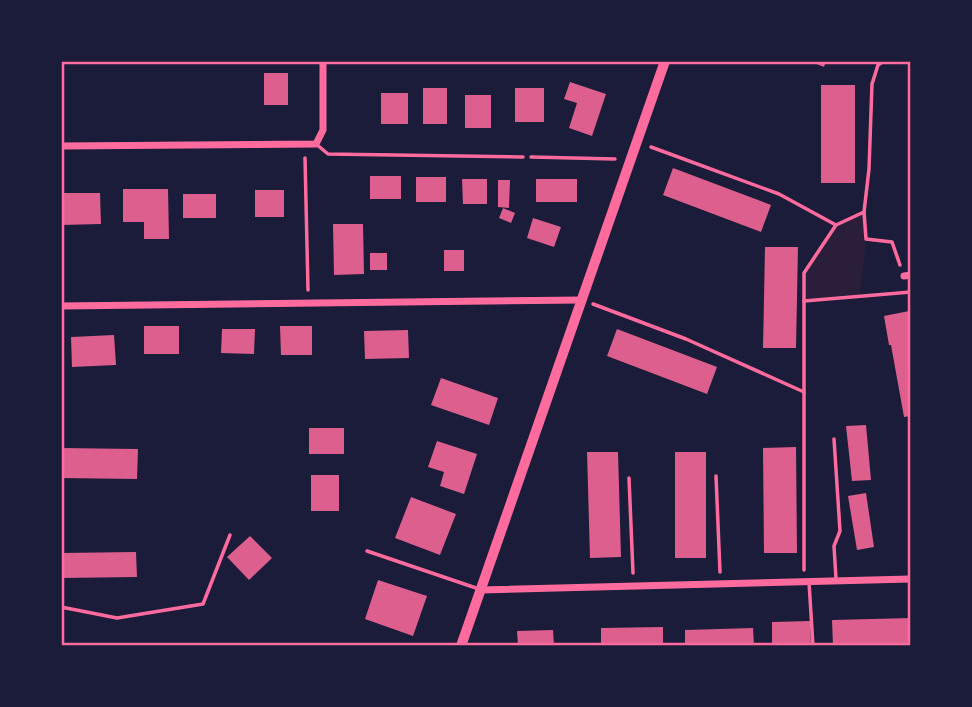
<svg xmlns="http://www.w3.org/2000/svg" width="972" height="707" font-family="'Space Grotesk',sans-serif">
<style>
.green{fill:#2a1e3b}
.building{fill:#dd5f8e}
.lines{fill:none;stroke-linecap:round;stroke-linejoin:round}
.path{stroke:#ff6b9d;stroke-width:3.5}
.service{stroke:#ff6b9d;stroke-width:3.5}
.minor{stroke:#ff6b9d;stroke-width:7}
.secondary{stroke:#ff6b9d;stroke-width:10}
.neatline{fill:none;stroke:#ff6b9d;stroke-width:2.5}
</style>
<rect width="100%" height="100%" fill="#1b1b3a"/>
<!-- green -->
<path class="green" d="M864,212L866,239L860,297L804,301V273L836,225Z"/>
<!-- building -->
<g class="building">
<path d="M809,61H826L824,67Z"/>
<rect x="264" y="73" width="24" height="32"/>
<path d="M570,82L606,94L592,136L569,128L577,103L564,99Z"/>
<rect x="821" y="85" width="34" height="98"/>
<rect x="423" y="88" width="24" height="36"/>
<rect x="515" y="88" width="29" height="34"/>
<rect x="381" y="93" width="27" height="31"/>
<rect x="465" y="95" width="26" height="33"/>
<path d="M673,168L771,205L761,232L663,195Z"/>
<rect x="370" y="176" width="31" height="23"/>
<rect x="416" y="177" width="30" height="25"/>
<path d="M462,179H487V204H463Z"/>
<rect x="536" y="179" width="41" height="23"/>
<path d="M498,180H510L509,208L498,207Z"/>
<path d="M123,189H168L169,239H144V222H123Z"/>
<rect x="255" y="190" width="29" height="27"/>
<path d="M61,193H100L101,224L61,225Z"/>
<rect x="183" y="194" width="33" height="24"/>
<path d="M503,208L515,213L511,223L499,218Z"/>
<path d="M533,218L561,227L554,247L527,238Z"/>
<path d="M333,224H363L364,274L334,275Z"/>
<path d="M765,247H798L796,348H763Z"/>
<rect x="444" y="250" width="20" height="21"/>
<rect x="370" y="253" width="17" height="17"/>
<path d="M909,311L911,321V416L904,417L891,345H889L884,316Z"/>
<rect x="144" y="326" width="35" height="28"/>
<path d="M280,326H312V355H281Z"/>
<path d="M222,329H255L254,354L221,353Z"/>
<path d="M617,329L717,367L707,394L607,356Z"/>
<path d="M408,330L409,358L365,359L364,331Z"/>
<path d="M114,335L116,365L72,367L71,337Z"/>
<path d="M441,378L498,398L489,425L431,405Z"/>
<path d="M866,425L871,480L852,481L846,426Z"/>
<rect x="309" y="428" width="35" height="26"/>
<path d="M437,441L477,454L464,494L440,486L444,472L428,467Z"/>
<path d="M796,447L797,553H764L763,448Z"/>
<path d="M61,448L138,449L137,479L61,478Z"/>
<path d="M587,452H618L621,557L590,558Z"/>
<rect x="675" y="452" width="31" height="106"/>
<rect x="311" y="475" width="28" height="36"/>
<path d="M866,493L874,547L857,550L848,496Z"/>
<path d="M411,497L456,514L440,555L395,538Z"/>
<path d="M250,536L272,558L249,580L227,557Z"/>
<path d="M136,552L137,577L61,578V553Z"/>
<path d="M378,580L427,596L413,636L365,619Z"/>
<path d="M911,618V646H833L832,620Z"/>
<path d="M810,621L811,646H772V622Z"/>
<path d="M663,627V646H601V628Z"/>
<path d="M753,628L754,646H685V630Z"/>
<path d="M553,630L554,646H518L517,631Z"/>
</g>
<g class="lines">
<!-- path -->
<g class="path">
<path d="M651,147L779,194L836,225"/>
<path d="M531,157L615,159"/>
<path d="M305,158L308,290"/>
<path d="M864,212L866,239L892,242L900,265"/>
<path d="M804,301L911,292"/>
<path d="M593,304L686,339L804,392"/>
<path d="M716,476L720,572"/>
<path d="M629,478L633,573"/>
<path d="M804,570V273L836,225L864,212L869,169L872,84L878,65L884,61"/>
<path d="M61,607L117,618L203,604L230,535"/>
</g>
<!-- service -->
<g class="service">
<path d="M316,144L328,154L523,157"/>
<path d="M834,439L840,531L834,546L836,579"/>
<path d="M367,551L479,589"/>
<path d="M809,582L813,646"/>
</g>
<!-- minor -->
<g class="minor">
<path d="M61,146L316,144L323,130V61"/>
<path d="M904,276L911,275"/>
<path d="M61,306L582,300"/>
<path d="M481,590L911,579"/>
</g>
<!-- secondary -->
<path class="secondary" d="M461,646L665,61"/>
</g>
<!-- border -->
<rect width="972" height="707" fill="none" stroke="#1b1b3a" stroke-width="126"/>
<rect x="63" y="63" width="846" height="581" class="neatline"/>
</svg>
